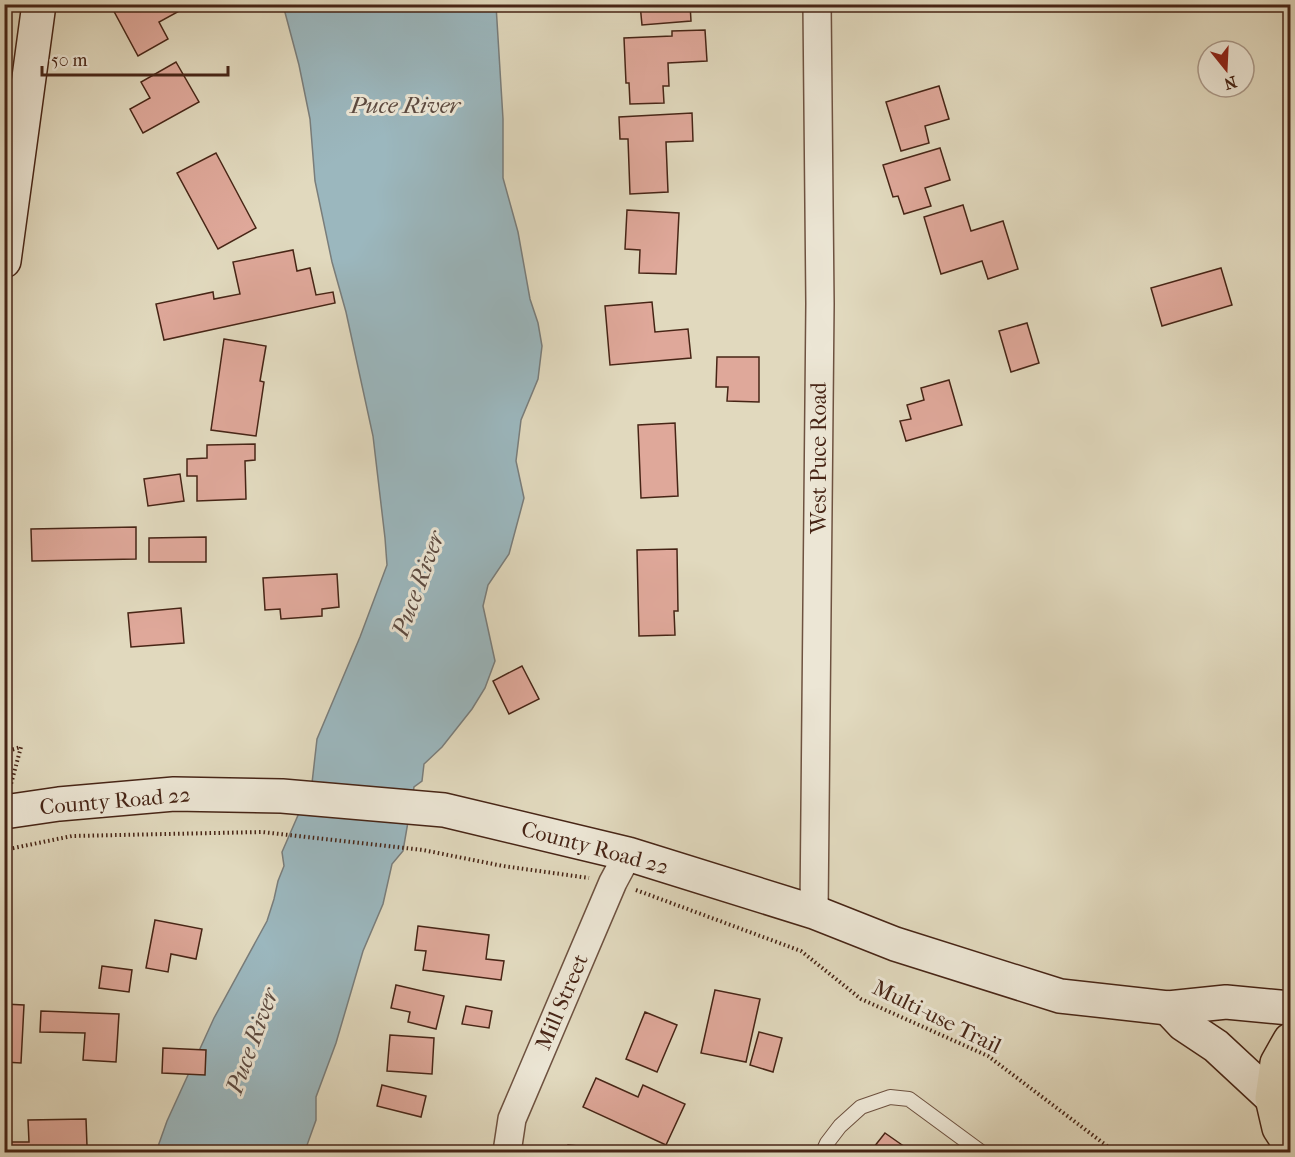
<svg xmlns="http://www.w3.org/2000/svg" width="1295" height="1157" font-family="'IM FELL French Canon',serif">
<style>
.water{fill:#9bb7be;stroke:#797d7b;stroke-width:1.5}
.building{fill:#dfa89a;stroke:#472516;stroke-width:1.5}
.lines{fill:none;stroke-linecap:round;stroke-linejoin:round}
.lane-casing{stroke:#6e5240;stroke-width:16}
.street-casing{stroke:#6e5240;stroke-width:30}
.secondary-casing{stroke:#472516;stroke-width:36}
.primary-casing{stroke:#472516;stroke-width:36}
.path{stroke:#472516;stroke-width:4;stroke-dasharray:1.5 3;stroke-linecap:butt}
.lane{stroke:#ece6d5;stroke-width:14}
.street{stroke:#ece6d5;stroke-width:27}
.secondary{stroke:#ece6d5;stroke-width:33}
.primary{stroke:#e1d9be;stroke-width:33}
.labels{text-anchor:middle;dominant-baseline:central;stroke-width:6;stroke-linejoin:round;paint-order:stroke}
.street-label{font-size:22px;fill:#472516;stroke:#ece6d5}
.water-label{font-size:24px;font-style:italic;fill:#5c4a40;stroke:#ece6d5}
</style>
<rect width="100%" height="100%" fill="#e1d9be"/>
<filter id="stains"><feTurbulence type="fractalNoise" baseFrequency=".00333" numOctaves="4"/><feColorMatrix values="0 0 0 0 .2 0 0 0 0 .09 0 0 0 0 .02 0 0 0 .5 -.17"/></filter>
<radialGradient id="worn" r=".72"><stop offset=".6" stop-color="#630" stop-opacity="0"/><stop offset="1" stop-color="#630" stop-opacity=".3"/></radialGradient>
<!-- water -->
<path class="water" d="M283,5H496L503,119V178L518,232L530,299L538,323L542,346L538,379L521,420L516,461L524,498L509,554L488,585L483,606L495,661L485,688L472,709L442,747L424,764L422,781L414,787L403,851L392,864L383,904L363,951L336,1043L316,1097V1120L306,1148L303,1152H156L167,1121L214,1018L267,921L274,899L278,881L284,866L282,852L312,783L317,739L360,637L387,565L385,538L373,436L346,312L332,262L315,181L310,119L299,65Z"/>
<!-- building -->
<g class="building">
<path d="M110,4H180L183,9L159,22L168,39L138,56Z"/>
<path d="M640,4H690L691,21L642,25Z"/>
<path d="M705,30L707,61L668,63L669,86H663L664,103L630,104L629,83H626L624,38L672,36V31Z"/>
<path d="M176,62L199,102L143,133L130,109L150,98L141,82Z"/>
<path d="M939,86L949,119L925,126L929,143L901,151L886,102Z"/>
<path d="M692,113L693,141L666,142L668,192L630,194L628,139H620L619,117Z"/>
<path d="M940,148L950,180L925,188L931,206L904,214L898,196L893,197L883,165Z"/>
<path d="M216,153L256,228L218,249L177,173Z"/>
<path d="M963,205L971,231L1003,221L1018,269L988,279L982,261L941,274L924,217Z"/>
<path d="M627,210L679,213L676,274L639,273L640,250L625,249Z"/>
<path d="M293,250L297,271L310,268L316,295L333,292L335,303L164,340L156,304L213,292L214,299L240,294L233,262Z"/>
<path d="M1221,268L1232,305L1162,326L1151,288Z"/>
<path d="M652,302L655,332L688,329L691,358L610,365L605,306Z"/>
<path d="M1027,323L1039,363L1011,372L999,331Z"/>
<path d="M224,339L266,346L260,381L264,382L256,436L211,430Z"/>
<path d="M717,357H759V402L727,401L728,387H716Z"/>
<path d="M949,380L962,425L906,441L900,421L911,419L907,405L924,400L921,388Z"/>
<path d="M675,423L678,496L641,498L638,425Z"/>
<path d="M255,444V460L245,461L246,499L197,501V476H187V459L207,458V445Z"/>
<path d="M180,474L184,501L148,506L144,479Z"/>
<path d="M136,527V559L32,561L31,529Z"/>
<path d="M206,537V562H149V538Z"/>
<path d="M677,549L678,611H674L675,635L639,636L637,550Z"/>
<path d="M337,574L339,607L322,609V616L281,619L280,609L265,610L263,578Z"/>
<path d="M181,608L184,643L131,647L128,613Z"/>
<path d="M522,666L539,699L509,714L493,681Z"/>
<path d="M155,920L202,929L196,959L171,954L168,972L146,968Z"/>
<path d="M418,926L489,935L486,959L504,961L501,980L423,970L426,951L415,950Z"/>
<path d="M102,966L132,970L129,992L99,988Z"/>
<path d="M396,985L444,996L436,1029L408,1022L410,1012L391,1008Z"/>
<path d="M715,990L760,999L746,1062L701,1053Z"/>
<path d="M4,1004L24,1005L21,1063L4,1062Z"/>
<path d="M466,1006L492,1011L489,1028L462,1024Z"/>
<path d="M41,1011L119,1014L116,1062L83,1060L85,1033L40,1032Z"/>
<path d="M645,1012L677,1025L657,1072L626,1059Z"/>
<path d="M759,1032L782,1038L773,1072L750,1065Z"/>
<path d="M390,1035L434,1038L432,1074L387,1071Z"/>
<path d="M163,1048L206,1050L205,1075L162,1073Z"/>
<path d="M596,1078L638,1097L643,1085L685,1104L666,1145L583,1107Z"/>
<path d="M382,1085L426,1096L421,1117L377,1106Z"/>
<path d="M86,1119L87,1146H72V1152H8V1142H29L28,1120Z"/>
<path d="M885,1133L912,1152H870Z"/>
<path d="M568,1145L621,1150V1152H568Z"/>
</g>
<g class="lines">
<defs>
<path id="lane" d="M823,1152L827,1143L840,1126L861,1107L890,1097L909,1099L981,1152"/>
<g id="street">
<path d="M814,912L820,304L817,4"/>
<path d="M507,1152L512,1119L613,882L628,854"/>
</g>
<g id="secondary">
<path d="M4,261L39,4"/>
<path d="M4,812L59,804L174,794L282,796L444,810L628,854L814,912L895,944L1060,996L1168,1008L1226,1002L1290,1008"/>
<path d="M1168,1008L1183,1024L1216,1046L1272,1098"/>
</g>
<path id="primary" d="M1290,1040L1277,1063L1272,1098L1279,1128L1290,1145"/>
</defs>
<!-- lane casing -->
<use href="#lane" class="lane-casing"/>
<!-- street casing -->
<use href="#street" class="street-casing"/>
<!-- secondary casing -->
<use href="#secondary" class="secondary-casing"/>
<!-- primary casing -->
<use href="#primary" class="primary-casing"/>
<!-- path -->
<g class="path">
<path d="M4,752L21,747L11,784"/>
<path d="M4,850L72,836L262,832L423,850L503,866L589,878"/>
<path d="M636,890L801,951L861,999L988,1056L1115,1152"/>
</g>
<!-- lane -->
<use href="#lane" class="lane"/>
<!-- street -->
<use href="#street" class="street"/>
<!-- secondary -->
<use href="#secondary" class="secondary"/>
<!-- primary -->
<use href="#primary" class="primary"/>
</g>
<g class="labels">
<!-- street labels -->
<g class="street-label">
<text transform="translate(819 458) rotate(-90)">West Puce Road</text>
<text transform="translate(115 801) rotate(-5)">County Road 22</text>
<text transform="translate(595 848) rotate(15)">County Road 22</text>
<text transform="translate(562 1002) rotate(-67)">Mill Street</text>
<text transform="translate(937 1017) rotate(26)">Multi-use Trail</text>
</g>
<!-- water labels -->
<g class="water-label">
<text x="405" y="105">Puce River</text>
<text transform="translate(418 584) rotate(-70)">Puce River</text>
<text transform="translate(252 1041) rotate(-70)">Puce River</text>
</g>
</g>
<!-- margin -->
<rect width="1295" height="1157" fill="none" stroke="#e1d9be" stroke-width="24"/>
<rect x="6" y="6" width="1283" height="1145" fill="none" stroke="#472516" stroke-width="3"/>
<rect x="12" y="12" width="1271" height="1133" fill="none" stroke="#472516" stroke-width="1.5"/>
<!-- north arrow -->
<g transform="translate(1226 69) rotate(162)"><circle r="28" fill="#ece6d5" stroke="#aa9989" stroke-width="1.5"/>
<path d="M0-4.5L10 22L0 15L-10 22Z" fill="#8f2418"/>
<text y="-9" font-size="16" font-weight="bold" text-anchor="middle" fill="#472516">N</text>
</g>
<!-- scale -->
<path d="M42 66v9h186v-9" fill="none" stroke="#472516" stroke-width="3"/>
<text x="51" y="66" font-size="18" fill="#472516" stroke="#ece6d5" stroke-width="4.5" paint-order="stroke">50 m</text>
<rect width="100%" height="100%" filter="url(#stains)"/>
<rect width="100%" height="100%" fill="url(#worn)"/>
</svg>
